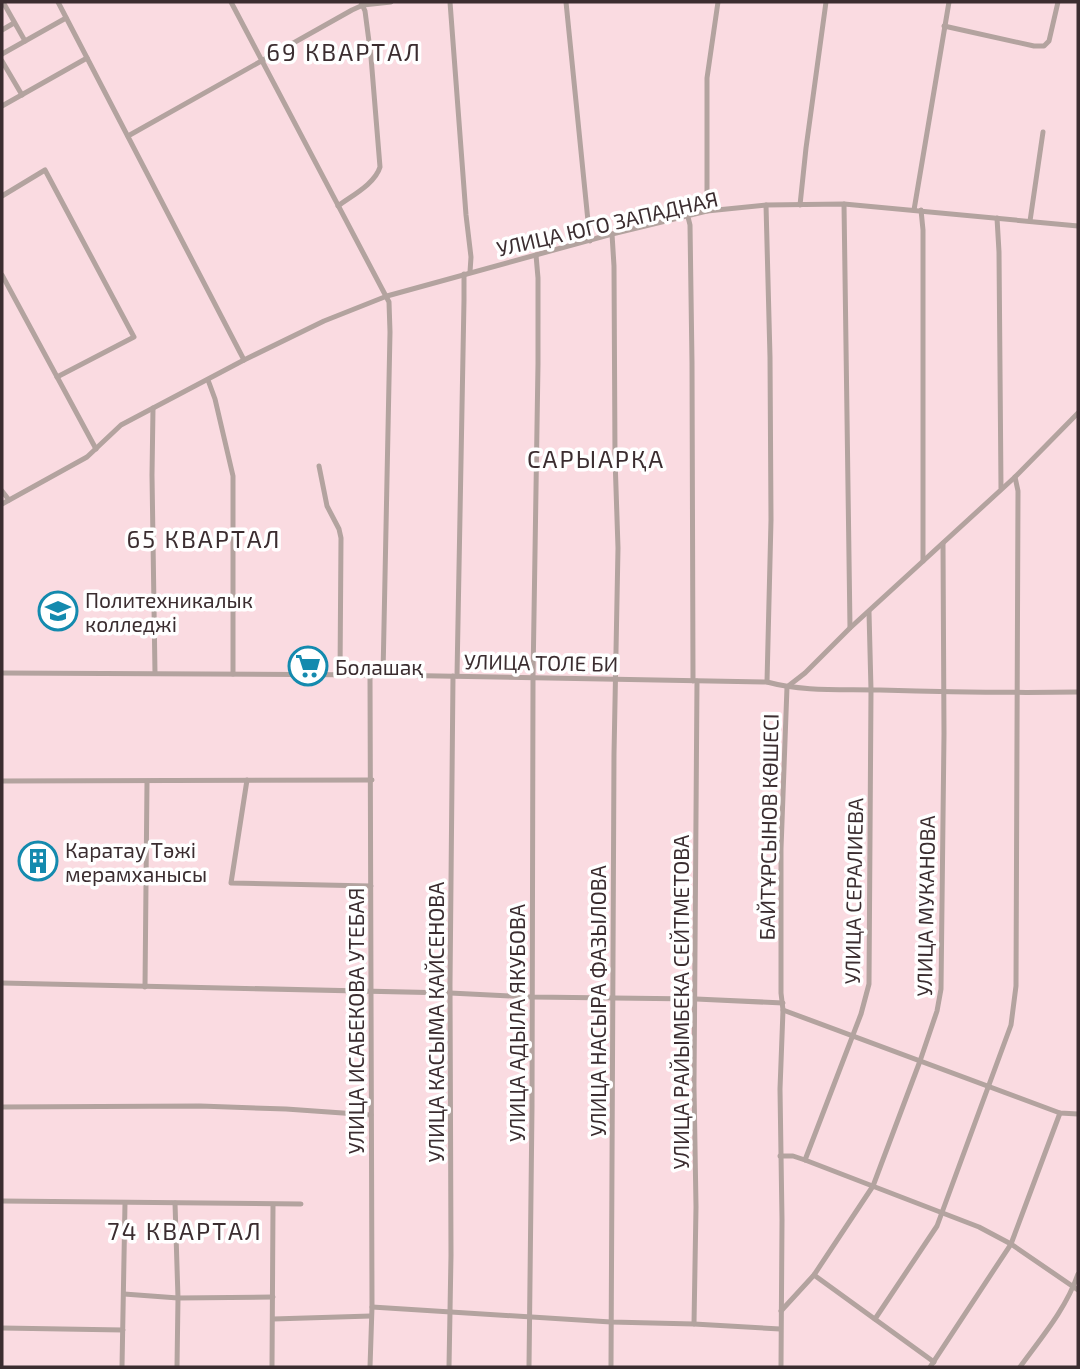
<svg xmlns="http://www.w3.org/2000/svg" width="1080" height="1369" font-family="'Exo 2',sans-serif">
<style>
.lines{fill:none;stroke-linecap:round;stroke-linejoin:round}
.minor{stroke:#b3a39f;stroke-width:5}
.labels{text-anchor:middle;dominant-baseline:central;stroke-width:7;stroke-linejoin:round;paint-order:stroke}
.street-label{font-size:21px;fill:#3b2d30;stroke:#fff}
.poi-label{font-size:21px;fill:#3b2d30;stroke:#fff;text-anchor:start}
.quarter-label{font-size:24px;letter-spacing:2px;fill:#3b2d30;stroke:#fff}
</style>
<rect width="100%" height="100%" fill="#fadbe1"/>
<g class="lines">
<!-- minor -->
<g class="minor">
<path d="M3,2L25,41"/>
<path d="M58,2L244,360"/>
<path d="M231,2L389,302L390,332L383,675"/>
<path d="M450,2L466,215L471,257L470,272"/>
<path d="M566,2L590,241"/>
<path d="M944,26L1034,46H1044L1049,41L1058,2"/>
<path d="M2,30L14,23"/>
<path d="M2,54L66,18"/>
<path d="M2,61L22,95"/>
<path d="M2,106L87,58"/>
<path d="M128,136L352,10L363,5L391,2"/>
<path d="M2,196L45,170L134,337L57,377"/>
<path d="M844,204L850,628"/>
<path d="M766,205L770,357L771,520L767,682"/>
<path d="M800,205L806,148L826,2"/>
<path d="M338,206C351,196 375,184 380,167L371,57L365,11L361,2"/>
<path d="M914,210L949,2"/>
<path d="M921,210L923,230V561"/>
<path d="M707,211V78L718,2"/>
<path d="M688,217L690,225L692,363L693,681"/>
<path d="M997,218L999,252L1001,488"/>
<path d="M1030,221L1043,132"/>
<path d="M2,275L96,449"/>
<path d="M208,380L215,399L233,476V674"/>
<path d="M153,408L152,475L155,673"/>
<path d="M319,466L327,506L339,529L341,538L340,675"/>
<path d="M2,491L9,500"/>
<path d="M2,504L87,457L121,425L244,360L324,321L387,296L612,234L707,211L766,205L844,204L1078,226"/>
<path d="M2,673L383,675L767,682C804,692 842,689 880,690C946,692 1012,693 1078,692"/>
<path d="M457,676L464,300V274"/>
<path d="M247,780L231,883L371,886"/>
<path d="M2,781L372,780"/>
<path d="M2,983L450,993L532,997L696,999L783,1003"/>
<path d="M145,987L147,782"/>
<path d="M783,1010L1060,1113L1078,1114"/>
<path d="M2,1107L200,1106L286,1109L371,1115"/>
<path d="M780,1156H793L805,1160L979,1227L1011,1244L1078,1290"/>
<path d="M805,1160L861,1014L869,984L871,690L869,612"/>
<path d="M2,1201L301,1204"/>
<path d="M175,1203L178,1298L177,1367"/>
<path d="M814,1275L934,1362"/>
<path d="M124,1294L178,1298L273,1297"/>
<path d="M372,1307L611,1322L694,1324L780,1329"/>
<path d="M781,1311L814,1275L873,1186L920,1061L937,1011L941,989L944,734L943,543"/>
<path d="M273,1319L371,1316"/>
<path d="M875,1319L937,1226L1011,1025L1016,986L1018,491L1015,477"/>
<path d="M694,1324L696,1207L694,1086L697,681"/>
<path d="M2,1328L123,1330"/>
<path d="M122,1367L125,1203"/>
<path d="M272,1367L273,1205"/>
<path d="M370,1367L372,1307L370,675"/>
<path d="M449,1367L451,1255L450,985L453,676"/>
<path d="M529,1367L532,1107L533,678L538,364V278L536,255"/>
<path d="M611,1367L614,754L618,548L615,458L614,266L612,234"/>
<path d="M781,1367L782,1220L780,1089L783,1010L781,993V849L787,687L805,673L850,628L1015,477L1078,413"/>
<path d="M930,1367L1011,1244L1060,1113"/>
<path d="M1020,1367C1041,1338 1066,1309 1078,1274"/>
</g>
</g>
<!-- icons -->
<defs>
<symbol id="university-ring" viewBox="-11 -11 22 22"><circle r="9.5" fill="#fff" stroke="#148aae" stroke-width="1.5"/><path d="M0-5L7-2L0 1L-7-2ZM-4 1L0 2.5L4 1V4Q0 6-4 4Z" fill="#148aae"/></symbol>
<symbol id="supermarket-ring" viewBox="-11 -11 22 22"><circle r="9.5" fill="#fff" stroke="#148aae" stroke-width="1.5"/><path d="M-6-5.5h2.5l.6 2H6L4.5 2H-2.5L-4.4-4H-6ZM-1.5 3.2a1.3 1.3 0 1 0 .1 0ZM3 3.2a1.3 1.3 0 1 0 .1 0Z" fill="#148aae"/></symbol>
<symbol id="building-ring" viewBox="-11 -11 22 22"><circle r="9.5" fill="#fff" stroke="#148aae" stroke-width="1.5"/><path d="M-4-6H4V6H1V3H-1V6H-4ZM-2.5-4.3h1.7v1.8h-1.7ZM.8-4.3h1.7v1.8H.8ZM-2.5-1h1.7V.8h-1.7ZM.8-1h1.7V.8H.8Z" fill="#148aae"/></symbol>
</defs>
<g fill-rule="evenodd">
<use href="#university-ring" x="36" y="589" width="44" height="44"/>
<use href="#supermarket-ring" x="286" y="644" width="44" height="44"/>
<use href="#building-ring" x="16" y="839" width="44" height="44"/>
</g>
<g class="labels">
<!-- street labels -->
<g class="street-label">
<text transform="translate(607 223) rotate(-13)">УЛИЦА ЮГО ЗАПАДНАЯ</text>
<text transform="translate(541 662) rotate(1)">УЛИЦА ТОЛЕ БИ</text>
<text transform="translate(768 827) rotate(-89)">БАЙТҰРСЫНОВ КӨШЕСІ</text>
<text transform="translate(853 891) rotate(-89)">УЛИЦА СЕРАЛИЕВА</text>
<text transform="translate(925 906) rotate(-89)">УЛИЦА МУКАНОВА</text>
<text transform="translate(597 1001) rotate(-90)">УЛИЦА НАСЫРА ФАЗЫЛОВА</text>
<text transform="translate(680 1002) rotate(-90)">УЛИЦА РАЙЫМБЕКА СЕЙТМЕТОВА</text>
<text transform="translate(355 1021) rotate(-90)">УЛИЦА ИСАБЕКОВА УТЕБАЯ</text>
<text transform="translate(435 1022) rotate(-90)">УЛИЦА КАСЫМА КАЙСЕНОВА</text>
<text transform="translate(516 1023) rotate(-90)">УЛИЦА АДЫЛА ЯКУБОВА</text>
</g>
<!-- poi labels -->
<g class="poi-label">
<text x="85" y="599">Политехникалык<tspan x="85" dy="24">колледжі</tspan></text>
<text x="335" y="666">Болашақ</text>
<text x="65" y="849">Каратау Тәжі<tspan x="65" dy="24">мерамханысы</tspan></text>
</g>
<!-- quarter labels -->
<g class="quarter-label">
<text x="344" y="51">69 КВАРТАЛ</text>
<text x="596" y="458">САРЫАРҚА</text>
<text x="204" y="538">65 КВАРТАЛ</text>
<text x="185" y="1230">74 КВАРТАЛ</text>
</g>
</g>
<!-- border -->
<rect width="1080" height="1369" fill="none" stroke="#3b2d30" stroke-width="7"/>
</svg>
